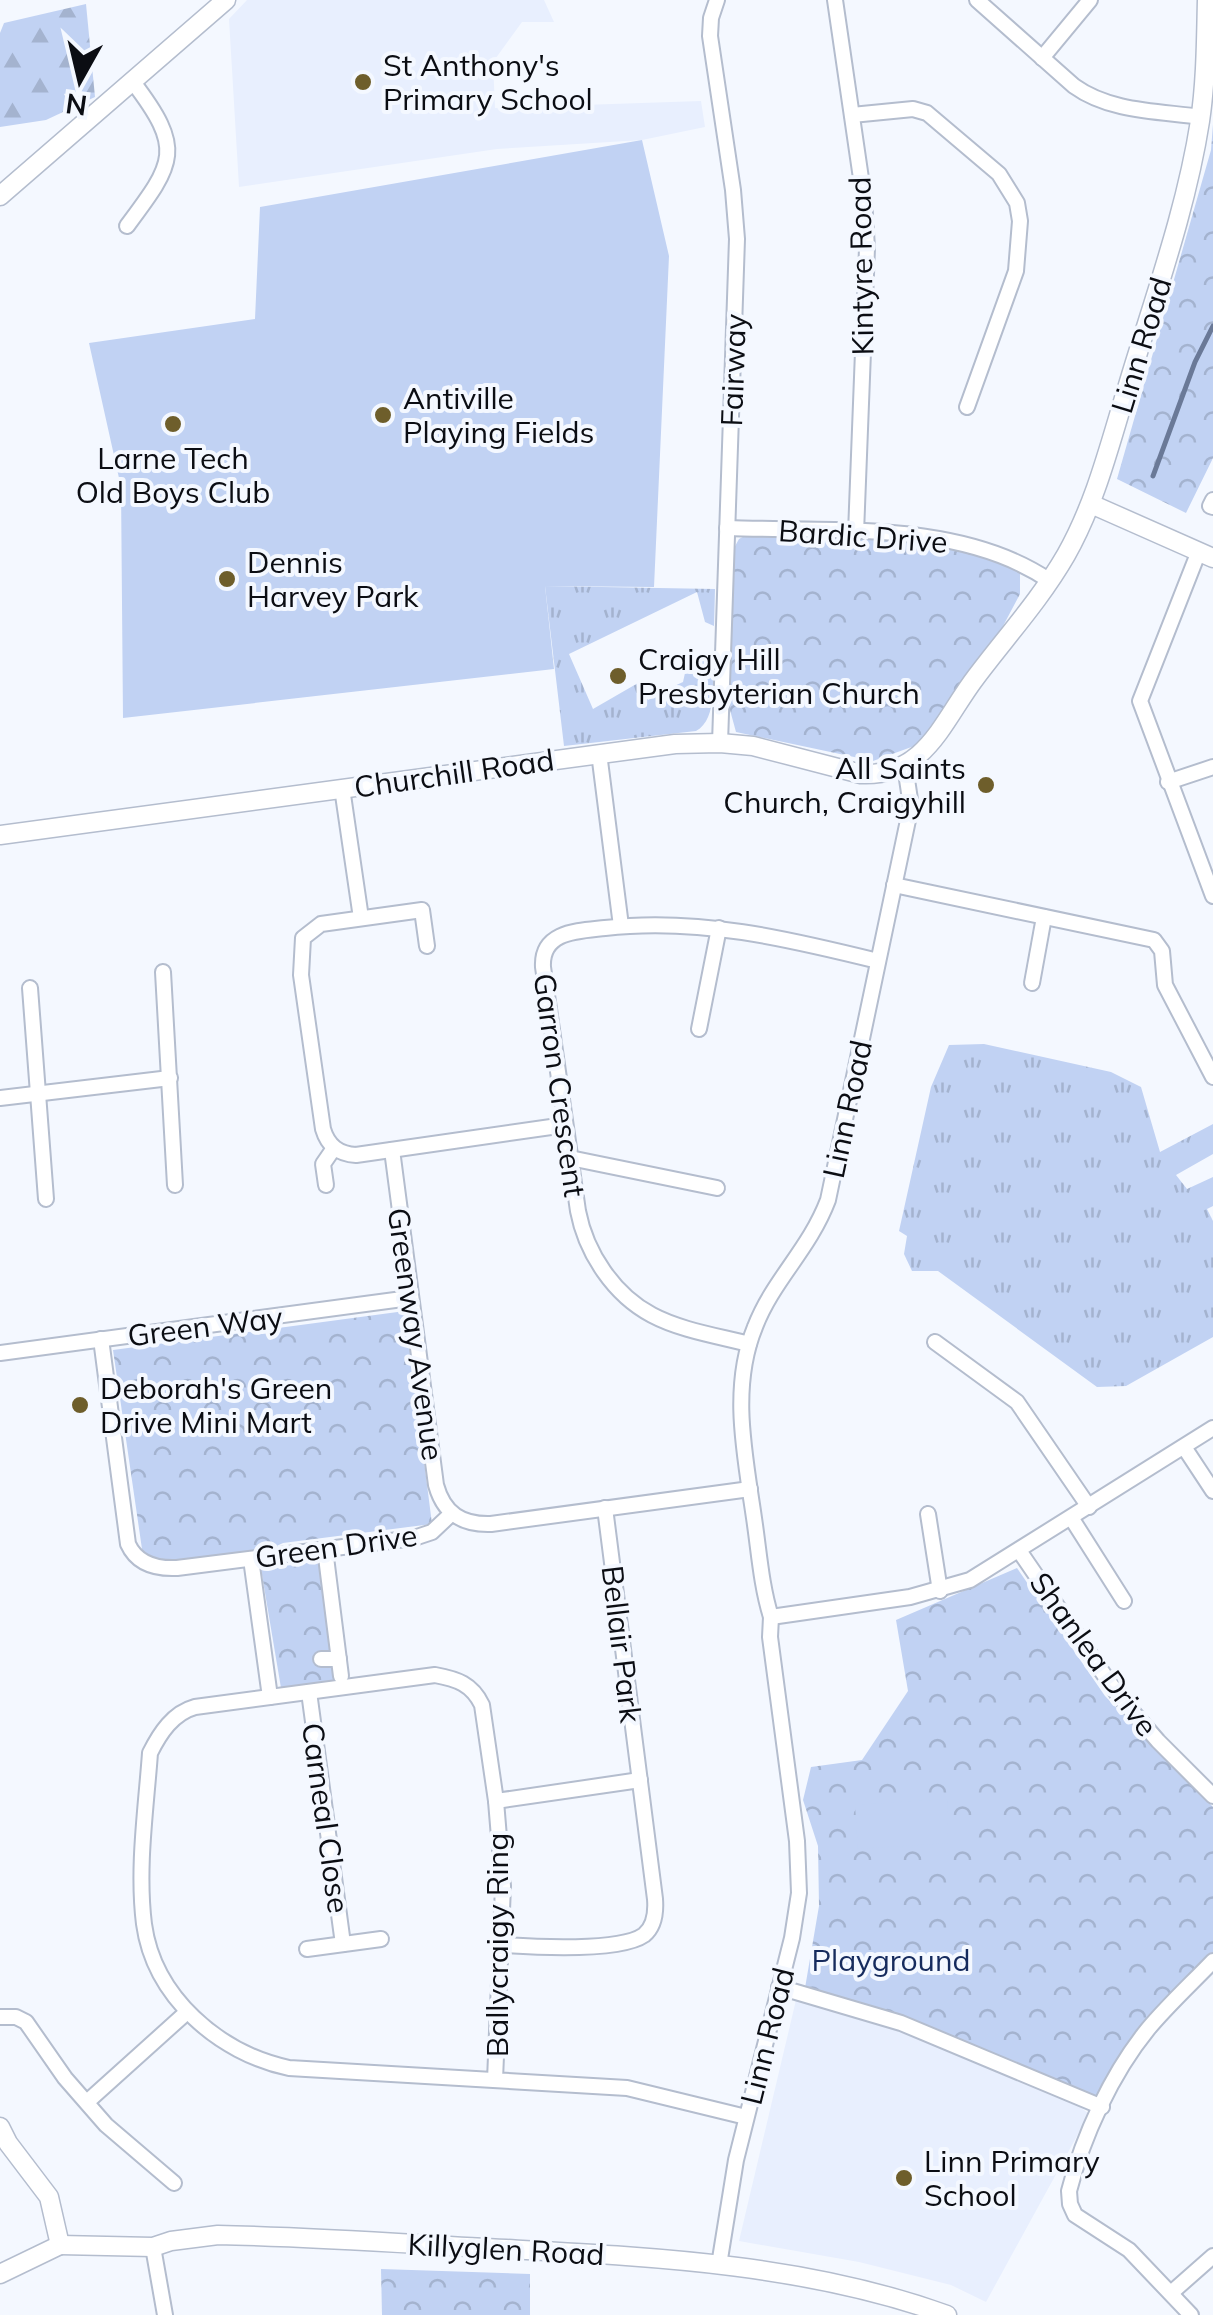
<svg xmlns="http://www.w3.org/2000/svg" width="1213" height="2315" font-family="Mulish,sans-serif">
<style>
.built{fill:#e8effe}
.grass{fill:url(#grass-tufts)}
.forest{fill:url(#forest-firs)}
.park{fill:url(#park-crowns)}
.pitch{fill:#c1d2f3}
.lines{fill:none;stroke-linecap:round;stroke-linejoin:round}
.stream{stroke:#6a7997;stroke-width:5}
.minor-casing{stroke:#b4bdce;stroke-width:18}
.tertiary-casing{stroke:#b4bdce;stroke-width:21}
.minor{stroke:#fff;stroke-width:14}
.tertiary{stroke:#fff;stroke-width:18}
.poi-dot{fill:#6e5e2b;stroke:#f4f8ff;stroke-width:4}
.labels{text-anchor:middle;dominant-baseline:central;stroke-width:8;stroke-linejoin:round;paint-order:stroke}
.poi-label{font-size:30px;fill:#0b0d13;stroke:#f4f8ff;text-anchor:start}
.street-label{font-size:30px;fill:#0b0d13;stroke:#f4f8ff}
.park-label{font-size:30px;fill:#162b5d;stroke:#f4f8ff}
</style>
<defs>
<pattern id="grass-tufts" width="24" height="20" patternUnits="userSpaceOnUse" patternTransform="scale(2.5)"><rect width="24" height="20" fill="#c1d2f3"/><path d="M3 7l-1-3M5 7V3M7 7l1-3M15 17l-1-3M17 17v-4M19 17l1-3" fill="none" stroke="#a4b3cf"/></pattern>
<pattern id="forest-firs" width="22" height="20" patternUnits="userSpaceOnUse" patternTransform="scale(2.5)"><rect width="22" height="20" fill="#c1d2f3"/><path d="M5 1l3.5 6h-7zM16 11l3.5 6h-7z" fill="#a4b3cf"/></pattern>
<pattern id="park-crowns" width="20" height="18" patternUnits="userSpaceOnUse" patternTransform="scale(2.5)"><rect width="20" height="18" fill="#c1d2f3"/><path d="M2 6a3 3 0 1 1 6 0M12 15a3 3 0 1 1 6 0" fill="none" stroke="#a4b3cf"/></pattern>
</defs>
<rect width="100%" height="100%" fill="#f4f8ff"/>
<!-- built -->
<g class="built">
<path d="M247,0H544L554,22H522L493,62L495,108L701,101L705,127L642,140L497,149L239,187L229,19Z"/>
<path d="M796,2000L867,2020L940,2046L1075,2103L1089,2114L986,2302L951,2285L859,2262L739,2241Z"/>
</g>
<!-- grass -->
<g class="grass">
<path d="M545,586L715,589L714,626L705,622L697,592L569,654L593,709L638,683L648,700L654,697L651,691L657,689L659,693L683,682L687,664L713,652C712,675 719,719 696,731L564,746Z"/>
<path d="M984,1044L1111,1072L1141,1087L1160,1152L1213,1124V1154L1176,1175L1187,1189L1213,1177V1206L1207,1209L1213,1221V1337L1126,1386L1097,1387L938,1271H912L904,1254L907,1236L899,1231L931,1087L949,1045Z"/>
</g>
<!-- forest -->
<path class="forest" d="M86,4L95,97L46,120L0,127V33L4,23Z"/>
<!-- park -->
<g class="park">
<path d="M1213,124V458L1186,513L1117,479L1211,150Z"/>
<path d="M750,533L930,543L978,553L1020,573V594L1002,628L953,696L939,721L917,745L873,761L736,732L730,710L734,548L739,539Z"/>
<path d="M405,1311L432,1524L283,1543L266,1551L159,1562L151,1560L142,1549L113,1350Z"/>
<path d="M322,1561L339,1682L281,1688L261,1569Z"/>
<path d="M1017,1568L1105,1696L1213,1807V1964L1099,2099L805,1988L819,1906L818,1846L803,1800L811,1767L862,1760L908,1691L896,1620Z"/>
<path d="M381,2269L530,2274V2315H382Z"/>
</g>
<!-- pitch -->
<g class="pitch">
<path d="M642,140L669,256L654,587L545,586L554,669L123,718L121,487L89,343L255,319L260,207Z"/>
<path d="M947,1799L948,1843L858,1849L855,1805Z"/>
</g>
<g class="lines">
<!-- stream -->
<path class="stream" d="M1153,476L1195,362L1213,326"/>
<defs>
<g id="minor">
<path d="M717,0L711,18L710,36L733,190L737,239L720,743"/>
<path d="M835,0L864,199L867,248L856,533"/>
<path d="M977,0L1074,86C1110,112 1158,111 1201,117"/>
<path d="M1042,58L1090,0"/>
<path d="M852,115L913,109L927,113L999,174L1017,203L1020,221L1016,271L967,407"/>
<path d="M127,226C175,162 184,149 133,82"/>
<path d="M1213,500L1210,506L1213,507"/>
<path d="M727,528C831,532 961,520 1050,581"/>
<path d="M1199,551L1140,701L1213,896"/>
<path d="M599,753L621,926"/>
<path d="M1168,782L1213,767"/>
<path d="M342,788L361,918"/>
<path d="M894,885L1154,940L1162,951L1165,985L1213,1077"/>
<path d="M427,946L422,910L321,924L303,938L301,975L323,1129C328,1146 339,1154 356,1155L565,1125"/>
<path d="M163,972L175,1185"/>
<path d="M1032,983L1044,917"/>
<path d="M30,988L46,1199"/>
<path d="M699,1029L719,928"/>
<path d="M0,1098L170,1078"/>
<path d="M392,1150L436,1485C444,1514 462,1525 491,1524L750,1489"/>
<path d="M570,1158L717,1188"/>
<path d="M326,1185L323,1164L334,1148"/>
<path d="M101,1339L128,1544C137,1564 156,1569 177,1568L414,1538L432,1532L451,1514"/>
<path d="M935,1342L1017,1402L1089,1507"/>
<path d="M749,1344C718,1336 680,1330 652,1315C614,1295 586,1253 578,1211L543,967C541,931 578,931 605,928C697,917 789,939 878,961"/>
<path d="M0,1353L410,1298"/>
<path d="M1184,1447L1213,1491"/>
<path d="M928,1514L940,1591"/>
<path d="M1072,1519L1124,1601"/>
<path d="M325,1549L341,1676"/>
<path d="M1020,1552L1118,1695L1158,1741L1213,1796"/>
<path d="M251,1559L270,1697"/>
<path d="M771,1617L910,1597L970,1580L1213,1428"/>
<path d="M321,1659H339"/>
<path d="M309,1692L343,1944"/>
<path d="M496,1801L640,1780"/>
<path d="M503,1945C533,1947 620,1952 644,1935C655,1926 656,1912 655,1899L605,1508"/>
<path d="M307,1949L381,1939"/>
<path d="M779,1987L901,2023L1102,2107"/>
<path d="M0,2017H16L26,2022L65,2078L106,2125L174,2183"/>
<path d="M495,2080L503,1886L496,1801L482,1705C472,1684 457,1679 435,1675L195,1707C173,1713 160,1733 150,1753C146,1809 137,1868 144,1924C154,1997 219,2053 289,2068L627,2088L746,2117"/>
<path d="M87,2102L187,2012"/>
<path d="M153,2247L165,2315"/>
<path d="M719,2265L736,2160L792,1938L799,1893L797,1841L770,1637L771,1617C761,1585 759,1551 754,1518C745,1455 730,1388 755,1327C773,1280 809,1250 828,1200L911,806L905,766"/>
<path d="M1171,2293L1213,2256"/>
<path d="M1191,2315L1129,2250L1075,2215L1070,2204L1069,2191C1083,2136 1112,2073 1148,2029C1168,2005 1192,1983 1213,1961"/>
</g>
<g id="tertiary">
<path d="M0,196L226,0"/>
<path d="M1091,504L1213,558"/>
<path d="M0,835L675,744L720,743L753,746L861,774C926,777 943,720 976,677C1006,637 1040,600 1066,555C1096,502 1110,443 1128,385C1154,298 1186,211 1200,121C1206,81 1206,40 1207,0"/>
<path d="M0,2127L8,2143L49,2197L60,2245"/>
<path d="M60,2245L153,2247L171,2241L218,2235C314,2237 410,2244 506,2249C654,2257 806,2264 947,2315"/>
<path d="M0,2274L60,2245"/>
</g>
</defs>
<!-- minor casing -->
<use href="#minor" class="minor-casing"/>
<!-- tertiary casing -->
<use href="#tertiary" class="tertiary-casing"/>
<!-- minor -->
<use href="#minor" class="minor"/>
<!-- tertiary -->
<use href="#tertiary" class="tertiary"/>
</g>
<!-- markers -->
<g class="poi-dot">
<circle cx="363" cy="82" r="10"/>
<circle cx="383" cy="415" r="10"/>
<circle cx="173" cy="424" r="10"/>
<circle cx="227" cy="579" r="10"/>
<circle cx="618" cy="676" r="10"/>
<circle cx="986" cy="785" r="10"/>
<circle cx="80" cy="1405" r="10"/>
<circle cx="904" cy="2178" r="10"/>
</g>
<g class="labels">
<!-- poi labels -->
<g class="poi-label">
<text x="383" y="65">St Anthony's<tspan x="383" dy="34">Primary School</tspan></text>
<text x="403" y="398">Antiville<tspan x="403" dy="34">Playing Fields</tspan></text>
<text x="173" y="458" text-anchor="middle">Larne Tech<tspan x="173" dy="34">Old Boys Club</tspan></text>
<text x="247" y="562">Dennis<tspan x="247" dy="34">Harvey Park</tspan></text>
<text x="638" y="659">Craigy Hill<tspan x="638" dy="34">Presbyterian Church</tspan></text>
<text x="966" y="768" text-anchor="end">All Saints<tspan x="966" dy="34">Church, Craigyhill</tspan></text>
<text x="100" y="1388">Deborah's Green<tspan x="100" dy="34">Drive Mini Mart</tspan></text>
<text x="924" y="2161">Linn Primary<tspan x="924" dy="34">School</tspan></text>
</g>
<!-- street labels -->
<g class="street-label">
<text transform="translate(861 266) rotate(-91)">Kintyre Road</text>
<text transform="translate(1141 345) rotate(-73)">Linn Road</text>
<text transform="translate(733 370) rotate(-88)">Fairway</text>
<text transform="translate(863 536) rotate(4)">Bardic Drive</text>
<text transform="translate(454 773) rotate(-8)">Churchill Road</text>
<text transform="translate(560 1085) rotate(82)">Garron Crescent</text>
<text transform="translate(847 1109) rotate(-78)">Linn Road</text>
<text transform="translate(205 1326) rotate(-7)">Green Way</text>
<text transform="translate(416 1334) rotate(82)">Greenway Avenue</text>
<text transform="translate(336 1546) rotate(-8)">Green Drive</text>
<text transform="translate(622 1644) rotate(83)">Bellair Park</text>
<text transform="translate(1094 1654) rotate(54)">Shanlea Drive</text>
<text transform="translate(326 1818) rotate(82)">Carneal Close</text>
<text transform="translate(497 1945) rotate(-90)">Ballycraigy Ring</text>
<text transform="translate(767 2036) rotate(-76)">Linn Road</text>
<text transform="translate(506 2249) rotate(3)">Killyglen Road</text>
</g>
<!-- park labels -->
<g class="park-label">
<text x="891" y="1960">Playground</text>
</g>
</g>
<!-- north arrow -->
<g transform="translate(80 80) rotate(188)" stroke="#f4f8ff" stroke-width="8" paint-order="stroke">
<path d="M0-8L18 38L0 25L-18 38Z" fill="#0b0d13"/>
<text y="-15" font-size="28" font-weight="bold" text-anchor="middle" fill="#0b0d13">N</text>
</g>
</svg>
